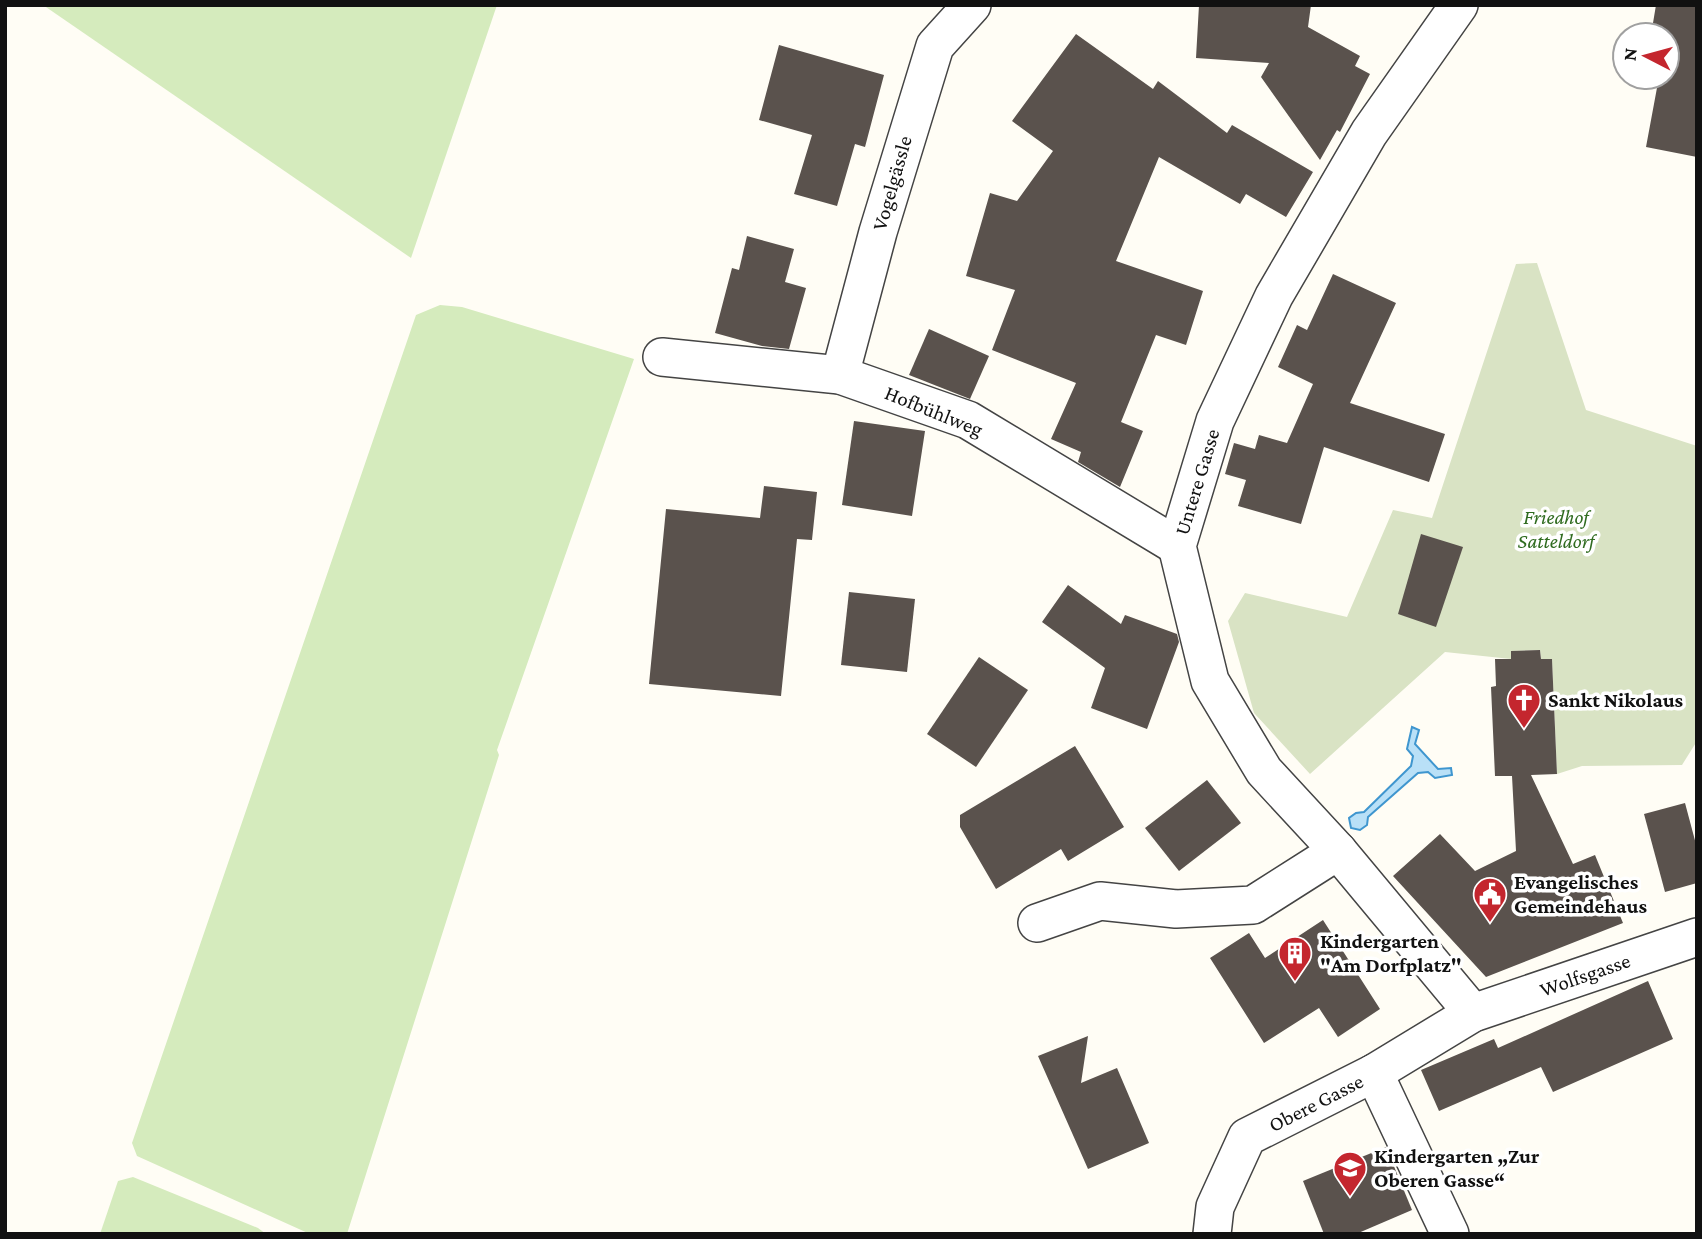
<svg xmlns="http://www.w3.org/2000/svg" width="1702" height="1239" font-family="'Crimson Pro',serif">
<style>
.green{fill:#d5ebbd}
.cemetery{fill:#d9e3c4}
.water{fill:#b9e0f7;stroke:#3f96cf;stroke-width:2}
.building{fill:#5a524d}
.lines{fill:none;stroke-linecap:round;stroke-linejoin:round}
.minor-casing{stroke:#444;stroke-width:40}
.minor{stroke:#fff;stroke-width:37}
.labels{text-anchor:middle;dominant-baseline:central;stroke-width:7;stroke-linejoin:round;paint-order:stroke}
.street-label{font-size:21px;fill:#111;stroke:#fff}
.park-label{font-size:21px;font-style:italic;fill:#2f6b1f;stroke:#fff}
.poi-label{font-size:21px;font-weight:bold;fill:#111;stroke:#fff;text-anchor:start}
</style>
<rect width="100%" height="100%" fill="#fffdf5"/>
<!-- green -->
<g class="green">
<path d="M43,5H497L411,258Z"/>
<path d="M440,305L462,307L634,359L497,750L499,755L347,1234H310L137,1156L132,1143L416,315Z"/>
<path d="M133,1177L258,1228L266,1234H100L118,1181Z"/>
</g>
<!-- cemetery -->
<path class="cemetery" d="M1537,263L1586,410L1697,446V741L1682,765L1582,766L1557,774L1552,659H1541L1540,650L1512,651L1511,659L1445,652L1310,774L1254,713L1228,621L1245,593L1347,617L1393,510L1432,518L1516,264Z"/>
<!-- water -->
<path class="water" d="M1412,727L1419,730L1415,744L1438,769L1451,768L1452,775L1435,778L1428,772L1418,773L1368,817L1367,825L1360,830L1351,828L1349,818L1356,813L1364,812L1411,766L1413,756L1407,749Z"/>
<!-- building -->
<g class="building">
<path d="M1199,5H1311L1308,27L1360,56L1355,66L1370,74L1340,132L1337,130L1320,160L1261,77L1269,63L1196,58Z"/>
<path d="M1656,5H1697V157L1646,147L1659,77H1667V35H1651Z"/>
<path d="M1076,34L1153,89L1158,81L1227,133L1232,125L1313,172L1286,217L1246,194L1240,204L1159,157L1116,261L1203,291L1186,345L1156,335L1121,422L1143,431L1120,487L1078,462L1081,452L1051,439L1076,383L992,350L1015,290L966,276L990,193L1017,201L1053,151L1012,121Z"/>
<path d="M779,45L884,75L865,147L855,144L837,206L794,194L812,135L759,120Z"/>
<path d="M747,236L794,249L785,282L806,288L789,349L762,346L715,333L732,268L739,270Z"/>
<path d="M1333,274L1396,303L1350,403L1445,434L1429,482L1324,447L1301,524L1238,506L1246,480L1225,474L1234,443L1255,449L1259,435L1287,443L1313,384L1278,367L1297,325L1307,330Z"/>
<path d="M929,329L989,356L970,399L909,375Z"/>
<path d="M854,421L925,431L912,516L842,505Z"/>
<path d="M764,486L817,492L812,540L797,539L781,696L649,684L666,509L760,518Z"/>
<path d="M1421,534L1463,547L1436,627L1398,614Z"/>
<path d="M1068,585L1121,624L1125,615L1177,634L1179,642L1147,729L1091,708L1105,668L1042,622Z"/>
<path d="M849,592L915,599L907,672L841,665Z"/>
<path d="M1540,650L1541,659H1552L1557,774L1531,775L1573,864L1595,855L1623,923L1486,977L1393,876L1440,834L1475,871L1516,851L1512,776H1495L1491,687L1496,686L1495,659H1511V651Z"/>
<path d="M979,657L1028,690L976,767L927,734Z"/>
<path d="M1075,746L1124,827L1068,861L1061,849L996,889L960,827V815Z"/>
<path d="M1207,780L1241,823L1179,871L1145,828Z"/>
<path d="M1685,803L1697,848V883L1665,892L1644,814Z"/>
<path d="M1323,920L1380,1009L1338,1037L1319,1008L1264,1043L1210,958L1249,933L1265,958Z"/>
<path d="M1648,981L1673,1039L1553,1092L1541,1067L1439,1111L1421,1070L1494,1039L1498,1048Z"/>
<path d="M1088,1036L1081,1083L1117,1068L1149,1143L1088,1169L1038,1056Z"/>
<path d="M1386,1147L1412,1210L1356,1234H1324L1303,1181Z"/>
</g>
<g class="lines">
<defs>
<g id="minor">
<path d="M1459,5L1369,133L1274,296L1215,421L1177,546L1210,681L1264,771L1338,851L1473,1013"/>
<path d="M662,357L840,375L968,420L1177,546"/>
<path d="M840,375L878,232L935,46L972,5"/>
<path d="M1037,923L1100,901L1176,909L1253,905L1338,851"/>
<path d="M1374,1073L1450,1234"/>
<path d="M1212,1234L1215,1207L1247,1137L1374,1073L1473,1013L1697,937"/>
</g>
</defs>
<!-- minor casing -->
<use href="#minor" class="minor-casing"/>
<!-- minor -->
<use href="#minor" class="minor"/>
</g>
<!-- icons -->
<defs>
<symbol id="church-pin" viewBox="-11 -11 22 30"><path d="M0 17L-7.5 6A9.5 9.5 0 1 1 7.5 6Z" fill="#c4262e" stroke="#fff"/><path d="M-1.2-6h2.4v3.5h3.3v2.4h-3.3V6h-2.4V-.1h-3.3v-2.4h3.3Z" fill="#fff"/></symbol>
<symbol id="civic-pin" viewBox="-11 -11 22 30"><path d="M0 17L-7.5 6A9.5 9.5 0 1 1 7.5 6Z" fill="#c4262e" stroke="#fff"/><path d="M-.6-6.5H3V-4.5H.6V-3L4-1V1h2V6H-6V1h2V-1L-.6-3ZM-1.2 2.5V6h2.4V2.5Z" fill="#fff"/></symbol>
<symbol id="building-pin" viewBox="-11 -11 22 30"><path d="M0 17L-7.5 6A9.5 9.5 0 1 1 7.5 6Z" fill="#c4262e" stroke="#fff"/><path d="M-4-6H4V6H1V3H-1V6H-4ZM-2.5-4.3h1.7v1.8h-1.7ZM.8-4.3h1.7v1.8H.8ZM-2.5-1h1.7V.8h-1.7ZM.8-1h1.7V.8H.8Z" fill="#fff"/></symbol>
<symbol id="school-pin" viewBox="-11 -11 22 30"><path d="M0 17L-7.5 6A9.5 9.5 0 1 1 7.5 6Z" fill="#c4262e" stroke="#fff"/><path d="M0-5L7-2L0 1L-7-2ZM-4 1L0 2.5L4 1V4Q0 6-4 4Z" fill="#fff"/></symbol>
</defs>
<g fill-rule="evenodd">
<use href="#church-pin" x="1505" y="681" width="38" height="52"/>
<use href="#civic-pin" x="1471" y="875" width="38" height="52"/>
<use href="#building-pin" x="1276" y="934" width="38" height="52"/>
<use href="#school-pin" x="1331" y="1149" width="38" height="52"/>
</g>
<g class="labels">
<!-- street labels -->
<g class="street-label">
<text transform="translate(892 183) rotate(-74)">Vogelgässle</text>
<text transform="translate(934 411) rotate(22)">Hofbühlweg</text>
<text transform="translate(1197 482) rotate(-73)">Untere Gasse</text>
<text transform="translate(1585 975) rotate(-19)">Wolfsgasse</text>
<text transform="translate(1316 1103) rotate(-27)">Obere Gasse</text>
</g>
<!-- park labels -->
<g class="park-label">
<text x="1556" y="517">Friedhof<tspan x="1556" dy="24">Satteldorf</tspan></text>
</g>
<!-- poi labels -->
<g class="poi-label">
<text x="1548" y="700">Sankt Nikolaus</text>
<text x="1514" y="882">Evangelisches<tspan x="1514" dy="24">Gemeindehaus</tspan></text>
<text x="1320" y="941">Kindergarten<tspan x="1320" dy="24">"Am Dorfplatz"</tspan></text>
<text x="1374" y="1156">Kindergarten „Zur<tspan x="1374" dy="24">Oberen Gasse“</tspan></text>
</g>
</g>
<!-- border -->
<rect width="1702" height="1239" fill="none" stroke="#111111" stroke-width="14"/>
<!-- north arrow -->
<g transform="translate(1646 56) rotate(276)"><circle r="33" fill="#ffffff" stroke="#a0a0a0" stroke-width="2"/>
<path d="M0-5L12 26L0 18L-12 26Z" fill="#c4262e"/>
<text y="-10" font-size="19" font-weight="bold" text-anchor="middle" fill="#111111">N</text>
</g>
</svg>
